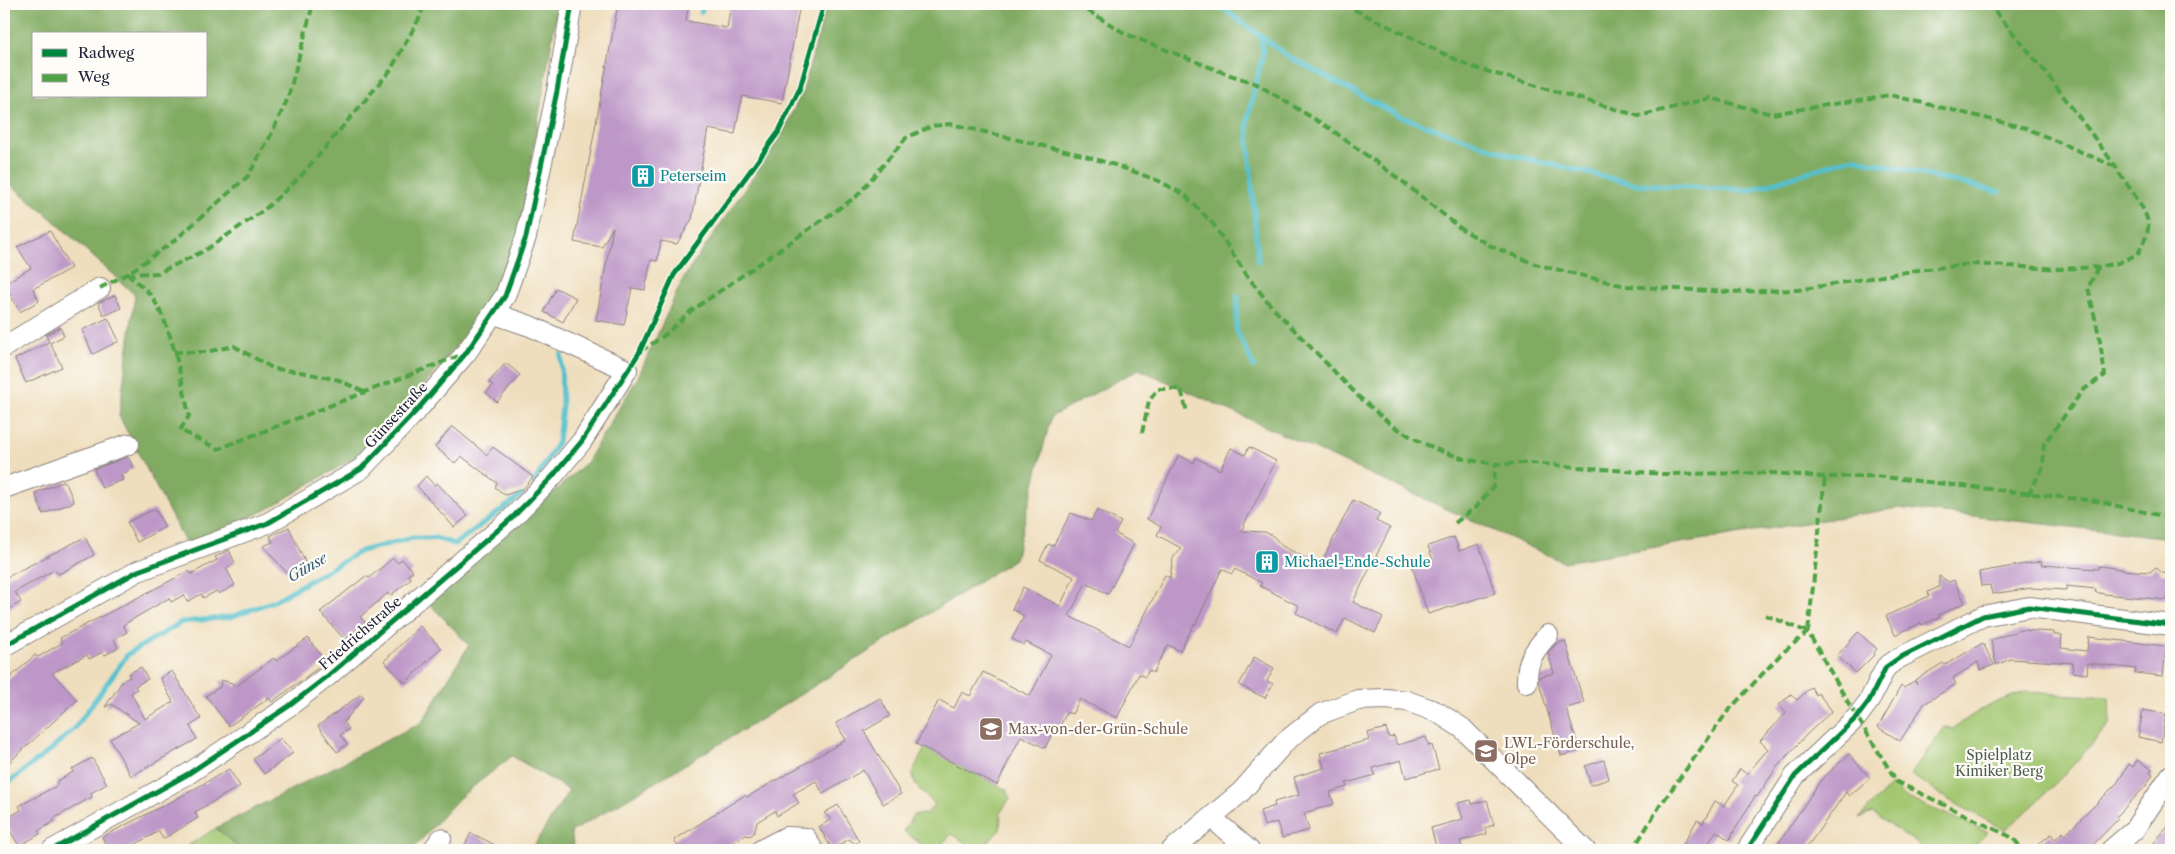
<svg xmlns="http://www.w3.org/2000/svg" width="2175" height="854" font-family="'Libre Caslon Text',serif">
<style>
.green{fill:#a2c670;stroke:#627456}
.forest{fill:#81ab62;stroke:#52664e;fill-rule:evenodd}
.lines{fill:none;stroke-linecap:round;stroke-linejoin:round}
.stream{stroke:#53c0cc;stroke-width:5}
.building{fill:#bd97c7}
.minor-casing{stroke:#88807c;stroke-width:22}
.minor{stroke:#fff;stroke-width:20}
.quiet{stroke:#50a245;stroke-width:4;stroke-dasharray:8 4;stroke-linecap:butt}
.cycleway-casing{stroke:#fdfcf7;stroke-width:8}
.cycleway{stroke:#00873e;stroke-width:5}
.labels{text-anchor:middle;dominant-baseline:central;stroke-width:4.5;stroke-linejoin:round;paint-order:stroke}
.culture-label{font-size:14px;fill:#0d838f;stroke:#fdfcf7;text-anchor:start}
.street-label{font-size:14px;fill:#22223b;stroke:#fdfcf7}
.education-label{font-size:14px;fill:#785e54;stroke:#fdfcf7;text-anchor:start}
.park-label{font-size:14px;fill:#4f5b4e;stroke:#fdfcf7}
.water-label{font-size:15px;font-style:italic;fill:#366175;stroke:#fdfcf7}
</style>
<rect width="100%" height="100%" fill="#fdfcf7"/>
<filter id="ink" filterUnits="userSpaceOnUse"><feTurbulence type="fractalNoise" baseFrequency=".02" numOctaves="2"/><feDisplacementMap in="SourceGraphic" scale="10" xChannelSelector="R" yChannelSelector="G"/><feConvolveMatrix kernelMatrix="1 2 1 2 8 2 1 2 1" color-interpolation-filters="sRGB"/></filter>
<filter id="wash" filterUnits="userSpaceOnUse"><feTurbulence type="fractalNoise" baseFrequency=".0096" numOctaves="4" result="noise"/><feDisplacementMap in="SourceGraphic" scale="20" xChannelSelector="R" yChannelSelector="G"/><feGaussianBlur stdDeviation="1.12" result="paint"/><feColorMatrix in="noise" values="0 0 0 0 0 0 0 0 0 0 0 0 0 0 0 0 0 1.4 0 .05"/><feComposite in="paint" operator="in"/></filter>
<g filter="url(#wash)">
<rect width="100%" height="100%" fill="#efdebd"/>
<!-- green -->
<g class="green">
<path d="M2025,692L2109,697L2110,723C2077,762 2044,798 2005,830L1947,799L1910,774L1945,727L1953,729C1977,710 1996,701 2025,692Z"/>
<path d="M925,748L1007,790L1010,798L1001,812L1000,830L982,847L969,845L952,834L935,850H929L904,831L913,815L926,814L935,804L916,786L912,773Z"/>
<path d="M1892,784L1907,798L1988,832L1970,850H1927L1873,813L1859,818Z"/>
<path d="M216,828L242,850H181Z"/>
</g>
<!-- forest -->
<g class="forest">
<path d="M4,4H558L519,234L486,310L417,394L357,456L266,510L186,544L119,416L135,295L52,219L4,179ZM34,34H206V96H34Z"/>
<path d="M827,4H2171V538L1898,508L1563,562L1139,369L1051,417L1015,559L765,717L571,832L574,850H531L569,790L512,756L459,798L412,850H242L216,828L422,722L469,645L426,600L519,523L585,464L637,379L683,279L781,136L803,90Z"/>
</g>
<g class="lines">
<!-- stream -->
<g class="stream">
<path d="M1217,4L1289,57L1399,116L1511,155L1635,184L1750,190L1853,158L1999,192"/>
<path d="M701,12L705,4"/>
<path d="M1258,262L1247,122L1263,53L1260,34"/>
<path d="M1238,296L1236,329L1254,367"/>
<path d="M534,482L558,442L562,407L561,355"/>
<path d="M4,786L52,749L75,728L128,654L182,622L231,617L274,601L361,551L412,538H435L455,544L522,495"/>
</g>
</g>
<g id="blocks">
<!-- building -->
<g class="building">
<path d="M618,4H689L686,21L727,28L731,4H800L782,103L742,96L735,134L708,129L692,219L677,244L661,241L657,261L651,260L645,290L632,288L624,325L596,320L613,227L602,247L574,242Z"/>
<path d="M50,231L71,268L33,289L39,301L20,312L4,284L31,268L17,247Z"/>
<path d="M556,288L576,298L563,322L544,312Z"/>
<path d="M115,295L121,308L104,316L98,303Z"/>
<path d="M108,318L119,341L93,354L82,330Z"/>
<path d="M60,327L64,336L50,343L62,367L26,383L15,359L49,342L46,335Z"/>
<path d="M506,363L520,375L497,402L486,393L493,385L489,382Z"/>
<path d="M452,426L487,455L493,447L533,477L523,489L505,495L495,487L497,483L461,456L455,463L435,447Z"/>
<path d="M1249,447L1276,461L1241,531L1265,532L1273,536L1282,546L1320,565L1353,500L1380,513L1376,521L1390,528L1353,602L1383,617L1375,633L1345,618L1337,634L1296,613L1299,606L1260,586L1262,583L1235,569L1232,574L1222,569L1195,625L1194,624L1180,651L1168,645L1153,673L1149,670L1145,677L1139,674L1117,718L1080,699L1072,714L1067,712L1057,732L1054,730L1045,748L1021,736L997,785L916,744L939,700L954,708L962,692L970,696L983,672L1030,696L1051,655L1026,642L1024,645L1012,639L1024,616L1012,609L1023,587L1060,606L1074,577L1040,560L1048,544L1053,546L1071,513L1091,521L1097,510L1121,522L1115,533L1134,544L1108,594L1086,583L1069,616L1129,646L1165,575L1170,578L1173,558L1181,548L1157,535L1161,527L1147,519L1179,455L1194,463L1196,458L1220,470L1231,448L1245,455Z"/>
<path d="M128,457L134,468L121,475L123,480L102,488L94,469Z"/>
<path d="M426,476L434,485L437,483L468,516L454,527L417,486Z"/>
<path d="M65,481L74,502L43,514L35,493Z"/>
<path d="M155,509L165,527L137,542L127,522Z"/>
<path d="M289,527L306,564L287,573L263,546L273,542L270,536Z"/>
<path d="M85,537L94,555L59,574L54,570L15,592L21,602L4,612V571L7,577Z"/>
<path d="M1454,537L1459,551L1479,544L1495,593L1428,614L1412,566L1433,560L1428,546Z"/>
<path d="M229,550L235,563L226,568L235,585L219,594L217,591L203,598L201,594L187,602L184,595L171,602L169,598L123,625L127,632L114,639L118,648L105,655L103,652L89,659L87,655L52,673L77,700L4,767V683L35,655L38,657L62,643L60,638L189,571L191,574L217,560L215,557Z"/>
<path d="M393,558L398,563L402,559L413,571L408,575L411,579L390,596L388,593L360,617L365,622L345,640L320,612L366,576L369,578Z"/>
<path d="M2042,561L2041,565L2098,569L2099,566L2122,569V570L2150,572L2156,567L2162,573L2169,574L2168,581L2171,587L2168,590L2167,600L2104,594L2095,592L2096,589L2066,586V590L2031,588L1992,594L1990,585L1981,586L1979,572Z"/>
<path d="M1939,576L1949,582L1954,580L1965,603L1938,615L1940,617L1922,625L1921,623L1895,635L1886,616L1929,596L1928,592L1939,587Z"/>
<path d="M420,626L441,648L405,683L384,661Z"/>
<path d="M2020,630L2054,632V635H2062L2061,648L2087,651L2089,637L2166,646L2163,676L2135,673L2136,669L2088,663L2087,674L2072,672L2073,663L2011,659L1996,665L1991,640Z"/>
<path d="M1858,632L1877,649L1873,654L1874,655L1856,673L1837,656Z"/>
<path d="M308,638L326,662L272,702L269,698L229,726L206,696L220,687L221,680L232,683L235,687L274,658L276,661Z"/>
<path d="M1565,641L1584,703L1566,708L1580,751L1561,756L1539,683V677L1554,673L1548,653L1556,644Z"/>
<path d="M1983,643L1994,665L1980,670L1978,662L1953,678L1956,684L1924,704L1900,741L1878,727L1901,686L1904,688L1914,681L1917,684L1915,680L1943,663L1945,665Z"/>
<path d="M1254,657L1274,668L1267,681L1273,684L1265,698L1239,685Z"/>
<path d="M141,667L148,679L135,686L137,689L131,693L145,719L173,702L160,678L172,671L201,719L190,726L197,739L131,776L110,739L139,723L111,704L105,707L123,680L130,677L128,674Z"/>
<path d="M1811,687L1816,695L1818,693L1832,711L1807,734L1777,767L1757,797L1755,796L1729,840L1716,831L1704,850H1680L1697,820L1703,823L1715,801L1724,806L1738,785L1732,781L1740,769L1747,774L1768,749L1760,741L1786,713L1779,705L1791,694L1797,700Z"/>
<path d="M361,694L364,697L344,722L349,729L340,735L347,744L337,752L318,726Z"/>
<path d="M880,698L890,716L864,731L901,794L883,804L863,770L823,794L816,781L793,794L799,803L777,816L775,811L757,822L754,833L750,836L746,835L718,850H680L674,840L745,795L747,797L846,740L836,723Z"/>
<path d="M2143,710L2166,714L2161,742L2138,737Z"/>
<path d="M1386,728L1389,738L1394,736L1397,745L1426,737L1429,746L1432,745L1439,769L1406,778L1401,760L1373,768L1375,775L1346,783L1347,787L1330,792L1334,804L1304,813L1309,830L1282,838L1277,822L1264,826L1260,811L1275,806L1274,802L1299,795L1294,777L1324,768L1320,753L1369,740L1367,733Z"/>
<path d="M281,738L293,753L264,774L253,759Z"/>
<path d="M1849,754L1870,778L1849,796L1846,792L1805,850H1774L1821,780Z"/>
<path d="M92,758L107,784L91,793L92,797L53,819L55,821L38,831L40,834L19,846L4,820L21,810L19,806L58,785L56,782L73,772L72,769Z"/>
<path d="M1604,760L1609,779L1591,785L1585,766Z"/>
<path d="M2137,760L2152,769L2150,772L2153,774L2145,787L2116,817L2118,819L2088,850H2031L2051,834L2055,839L2063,832L2065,835L2117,783L2129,764L2133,767Z"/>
<path d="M229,769L240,786L195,812L198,818L163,839L159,831L125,850H109L102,837L184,795Z"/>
<path d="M1471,800L1472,804L1487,800L1494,825L1485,828L1487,834L1460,841L1463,850H1437L1431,828L1463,819L1458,803Z"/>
<path d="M838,805L859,841L855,844L849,839L832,849L819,827L831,819L824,813Z"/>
<path d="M2171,823V850H2148L2157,839Z"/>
<path d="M471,833L505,850H462Z"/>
</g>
</g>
</g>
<g filter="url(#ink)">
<use href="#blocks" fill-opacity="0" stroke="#88807c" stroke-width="1"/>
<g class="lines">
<defs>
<g id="minor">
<path d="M4,347L100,288"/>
<path d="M4,488L129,444"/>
<path d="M4,646L138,571L268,523L361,469L418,409L466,353L505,296L526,237L557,91L572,4"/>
<path d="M1527,683C1526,662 1534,650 1548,635"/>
<path d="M1212,818L1249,850"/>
<path d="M52,850L188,774L289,706L329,675L512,518L552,477L582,441L627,370L530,326L495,314"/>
<path d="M433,850L441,839"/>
<path d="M761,850L786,837L806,838L813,850"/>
<path d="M1172,850L1241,792L1286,741L1320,714L1358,700L1385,699L1407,701L1437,712L1462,728L1585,850"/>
<path d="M1747,850L1795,776L1857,717L1869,701L1886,667L1899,658L1983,616L2029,607L2171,625"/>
<path d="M2111,850L2134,830L2171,775"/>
</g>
</defs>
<!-- minor casing -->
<use href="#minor" class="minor-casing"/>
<!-- minor -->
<use href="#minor" class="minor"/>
<!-- quiet -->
<g class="quiet">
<path d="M1077,4L1126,34L1227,74L1257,84L1329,128L1402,181L1460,228L1491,246L1535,264L1625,286L1729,292L1798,290L1918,270L1972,264L2059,269L2098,267L2118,263L2138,254C2141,247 2147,237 2148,229C2151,211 2124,184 2116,167L2044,70L1989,4"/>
<path d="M1343,4L1469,66L1639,116L1711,98L1771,114L1890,95L2026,128L2116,167"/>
<path d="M127,274C134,280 142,286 148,292C171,319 182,381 189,416L180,430L218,449L461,355"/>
<path d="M127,274L158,273L204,251L264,210L300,177L390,71L420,17L424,4"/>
<path d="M100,288L127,274L174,241L248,176L269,139L288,98L313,4"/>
<path d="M641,351L665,335L691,311L857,196L906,138L932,126L951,124L1082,155L1121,167L1159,181L1185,195L1213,224L1248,277L1272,307L1358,396L1390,424L1413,438L1438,450L1468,460L1496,464L1530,463L1662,474L1773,473L1825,477L1875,476L2096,501L2171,518"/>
<path d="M174,352H206L234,346L274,369L296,371L339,380L364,392"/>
<path d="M1142,433L1149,401L1158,389H1181L1187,412"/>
<path d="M2028,495L2043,467L2044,444L2083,390L2105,375L2099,335L2088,288L2098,267"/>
<path d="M1455,523L1476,507L1493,487L1496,464"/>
<path d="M1765,615L1808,632L1825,477"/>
<path d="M1630,850L1637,843L1659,807L1728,711L1781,654L1808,632L1849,704L1897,782L2013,838L2023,850"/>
</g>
<defs>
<g id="cycleway">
<path d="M4,646L138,571L268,523L361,469L418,409L466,353L505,296L526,237L557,91L572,4"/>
<path d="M52,850L188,774L289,706L329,675L512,518L552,477L582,441L639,353L674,275L778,133L800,88L824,4"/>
<path d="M1747,850L1795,776L1857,717L1869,701L1886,667L1899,658L1983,616L2029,607L2171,625"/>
</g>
</defs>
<!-- cycleway casing -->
<use href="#cycleway" class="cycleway-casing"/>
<!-- cycleway -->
<use href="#cycleway" class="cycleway"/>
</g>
</g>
<!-- icons -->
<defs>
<symbol id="building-square" viewBox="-11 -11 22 22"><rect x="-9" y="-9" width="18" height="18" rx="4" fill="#0f9aa8" stroke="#fdfcf7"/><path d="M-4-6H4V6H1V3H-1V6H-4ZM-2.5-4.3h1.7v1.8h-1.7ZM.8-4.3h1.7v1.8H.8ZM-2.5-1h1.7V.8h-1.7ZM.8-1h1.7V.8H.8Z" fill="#fff"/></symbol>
<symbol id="school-square" viewBox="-11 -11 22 22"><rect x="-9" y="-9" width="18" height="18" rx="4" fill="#8d6e63" stroke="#fdfcf7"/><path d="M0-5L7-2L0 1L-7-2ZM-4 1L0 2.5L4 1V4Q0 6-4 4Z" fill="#fff"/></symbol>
</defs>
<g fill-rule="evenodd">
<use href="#building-square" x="629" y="162" width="28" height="28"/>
<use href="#building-square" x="1253" y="548" width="28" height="28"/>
<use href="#school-square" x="977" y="715" width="28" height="28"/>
<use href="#school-square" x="1472" y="737" width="28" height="28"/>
</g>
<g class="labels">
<!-- culture labels -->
<g class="culture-label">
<text x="660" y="176">Peterseim</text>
<text x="1284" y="562">Michael-Ende-Schule</text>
</g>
<!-- street labels -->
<g class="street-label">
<text transform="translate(396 415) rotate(-47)">Günsestraße</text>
<text transform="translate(360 633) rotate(-41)">Friedrichstraße</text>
</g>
<!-- education labels -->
<g class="education-label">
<text x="1008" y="729">Max-von-der-Grün-Schule</text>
<text x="1504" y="743">LWL-Förderschule,<tspan x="1504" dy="16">Olpe</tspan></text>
</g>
<!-- park labels -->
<g class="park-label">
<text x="1999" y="755">Spielplatz<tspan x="1999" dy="16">Kimiker Berg</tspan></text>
</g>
<!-- water labels -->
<g class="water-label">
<text transform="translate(307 567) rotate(-30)">Günse</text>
</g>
</g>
<!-- margin -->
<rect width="2175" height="854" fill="none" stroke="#fdfcf7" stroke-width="20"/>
<!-- legend -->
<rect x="32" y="32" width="175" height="65" fill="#fdfcf7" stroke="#a5a5ac"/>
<rect x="42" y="49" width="25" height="8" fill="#00873e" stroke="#a5a5ac"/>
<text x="78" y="58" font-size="15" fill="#22223b">Radweg</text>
<rect x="42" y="74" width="25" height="8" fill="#50a245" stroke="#a5a5ac"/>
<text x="78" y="82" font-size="15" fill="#22223b">Weg</text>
</svg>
